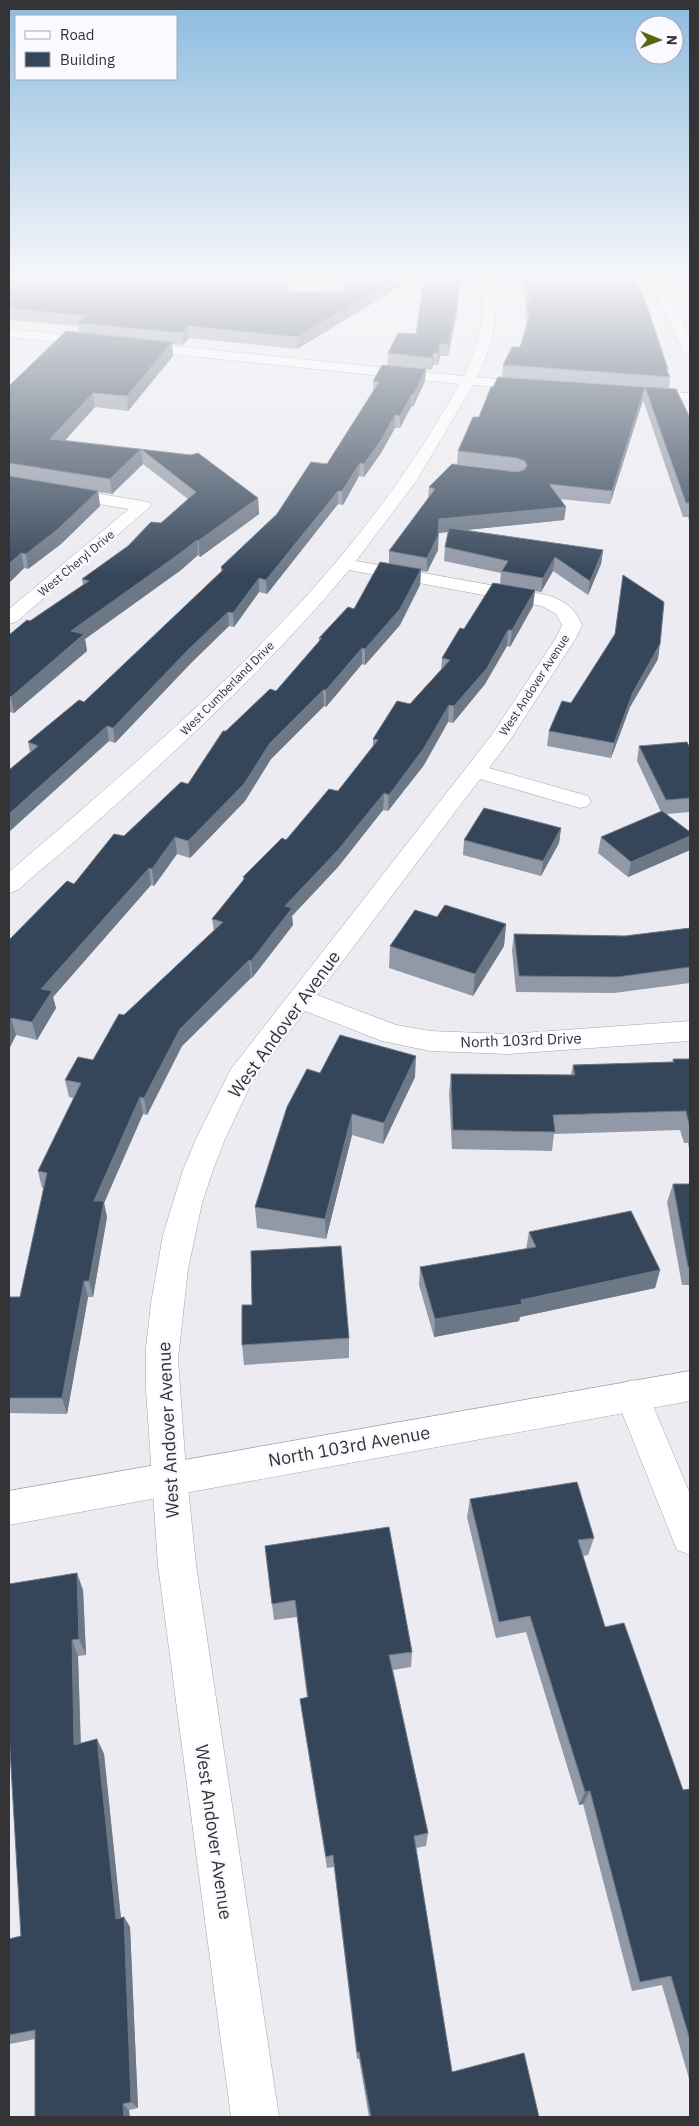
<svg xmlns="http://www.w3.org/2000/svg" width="699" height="2126" font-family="'IBM Plex Sans',sans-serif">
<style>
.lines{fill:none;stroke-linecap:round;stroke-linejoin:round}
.street-casing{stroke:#a3a3a9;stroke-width:1}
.secondary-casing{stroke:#a3a3a9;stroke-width:1}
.street{fill:#fff;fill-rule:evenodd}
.secondary{fill:#fff;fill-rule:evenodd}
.wall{fill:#9198a6}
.shaded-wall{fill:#6d7887}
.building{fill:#36465a;stroke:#6d7887}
.labels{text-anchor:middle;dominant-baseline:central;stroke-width:5;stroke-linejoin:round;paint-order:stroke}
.far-street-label{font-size:12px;fill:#343436;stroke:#f9f9ff}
.street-label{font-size:15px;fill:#343436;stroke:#f9f9ff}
.near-street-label{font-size:18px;fill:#343436;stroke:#f9f9ff}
</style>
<rect width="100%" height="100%" fill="#ecebf1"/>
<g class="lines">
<defs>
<g id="street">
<path d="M314,279H326L323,293L252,294L246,290L252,286H313Z"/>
<path d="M482,279H494C499,315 493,345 477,377L532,383L537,384L539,387L537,390L532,391L473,385L417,480L356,561L547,595C564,600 575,608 582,625L576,638L510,740L489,768L588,796L591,801L588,806L580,808L480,779L317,995L396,1025L430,1031L508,1034L690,1021V1041L508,1054L430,1051L382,1041L305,1011L252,1082L225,1139L213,1170L202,1203L188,1269L178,1359L185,1457L196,1565L279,2117H231L158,1565L146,1390V1348L151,1303L163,1235L183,1170L196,1139L231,1069L491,736L556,638L562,625L556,614L542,606L349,570C267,669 171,756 75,841C56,858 36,873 18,890L9,893V872C177,728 352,582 459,384L9,337V329L464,376C480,344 486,314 482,279Z"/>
<path d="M649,279H661L690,338V355L685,354L683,351Z"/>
<path d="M642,391L690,393V401L637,398L635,395L637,392Z"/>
<path d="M9,479L143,501L149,502L151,506L16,622L9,624V609L129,509L9,489Z"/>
<path d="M632,1380L644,1384L690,1494V1555L677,1550L615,1395L620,1384Z"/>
</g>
<path id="secondary" d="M690,1371V1401L9,1525V1491Z"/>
</defs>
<!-- street casing -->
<use href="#street" class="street-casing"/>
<!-- secondary casing -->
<use href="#secondary" class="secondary-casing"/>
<!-- street -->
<use href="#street" class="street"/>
<!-- secondary -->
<use href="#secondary" class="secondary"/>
</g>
<!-- wall -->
<g class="wall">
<path d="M9,278L288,284V291L345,293L414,278L297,349L189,338L183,345L172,344L173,356L128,411L95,407L65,440L191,455L258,498L259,514L200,557L198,555L181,570L85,639L87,651L14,713L9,712V635L83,585L82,579L161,523L188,499L143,464L112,494L98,492L100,506L61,544L28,569L24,568L9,583V386L79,333L78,326L9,320Z"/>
<path d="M171,278H291L290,284L221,282Z"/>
<path d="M521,278H635L668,369V372L670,377L669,388L690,418V524L688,517H683L643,400L644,388L643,400L610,504L559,499L566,507L564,520L465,530L603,550L601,564L588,595L553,571L541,592L535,591L533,606L510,647L507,646L485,684L453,723L448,722L424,765L388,811L383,810L338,867L292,916L293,925L252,978H251L182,1046L147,1115L143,1114L104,1203L107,1217L93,1297H88L67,1414L9,1413V1297H20L44,1188H42L38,1171L74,1098L69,1097L65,1080L93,1060L124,1015L214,931L212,919L243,881V877L286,840L338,791L373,746V739L410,704L441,670L442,658L500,584L501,573L444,561L445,547L448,532L439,533L438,550L427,572L421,571L420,585L400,625L365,665L362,664L326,707L324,706L271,759L245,801L190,858L177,854L154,886L151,885L53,997L56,1008L37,1040L16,1035L9,1049V940L74,884L124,836L188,784L226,731L276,691L319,642V638L354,609L389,564V551L428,498L429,487L517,472L457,464L458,451L479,417L493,387L502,377L503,365L520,347L527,324L525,312L526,301Z"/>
<path d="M686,278H690V288Z"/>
<path d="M459,290L456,318L448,356H440L438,365H433L431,370L426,369L425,381L413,407H411L400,428H395L381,453L364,477L359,476L343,505L338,504L267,594L259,592L234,627L229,626L191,663L115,743L109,741L10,831H9V770L30,752L28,742L84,702L221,572V567L277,514L327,464L373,392V381L387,365L388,353L416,334Z"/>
<path d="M658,659L630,707L611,758L547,746L549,731L571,703Z"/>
<path d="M639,746L690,748V812L667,814L690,850L628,877L598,853L601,837L661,812L637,761Z"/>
<path d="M561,828L559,843L541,876L463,855L464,840Z"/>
<path d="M437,917L506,924L504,946L473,996L389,968L390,946Z"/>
<path d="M690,928V983L614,993L516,992L512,950L514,934L625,936Z"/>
<path d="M673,1059H690V1154L688,1143H684L680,1130L554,1134L552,1151L452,1149L449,1093L451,1074L571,1075L573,1065L672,1062Z"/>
<path d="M320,1073L415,1077L383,1144L352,1135L326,1239L257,1228L255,1207Z"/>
<path d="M673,1184H690V1285H682L667,1202Z"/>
<path d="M529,1232L660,1270L655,1288L520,1317L519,1321L434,1337L419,1285L420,1267L526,1249Z"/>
<path d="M252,1305L349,1338V1358L244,1365L242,1345Z"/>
<path d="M470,1499L594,1538L588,1555L583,1556L605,1627L683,1790L690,1789V2082L662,1985L632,1991L583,1804L579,1805L526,1632L496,1638L467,1517Z"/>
<path d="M265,1546L412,1652L411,1667L393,1670L428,1833L426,1846L416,1848L452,2072L539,2117H369L359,2059H357L334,1867L327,1868L302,1714L300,1699L307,1698L297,1617L274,1620Z"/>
<path d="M9,1584L83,1590L86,1655L78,1656L81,1744L97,1739L104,1754L121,1918L124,1917L130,1927L138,2108L129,2110L35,2039L10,2044H9V1939L21,1936L10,1749H9Z"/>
</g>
<!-- shaded-wall -->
<g class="shaded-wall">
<path d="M396,278H414L297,349V337Z"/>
<path d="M460,279L456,318L448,356V344Z"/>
<path d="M188,326L189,338L183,345L182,333Z"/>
<path d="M172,342L173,356L128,411L127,396Z"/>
<path d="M440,344V356L438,365V353Z"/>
<path d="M434,353L433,365L431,370L432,358Z"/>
<path d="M426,369L425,381L413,407L414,394Z"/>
<path d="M645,387L643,400L610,504L612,491Z"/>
<path d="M93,393L95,407L53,454L50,439Z"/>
<path d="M412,394L411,407L400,428V416Z"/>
<path d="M395,415V428L381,453L364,477V464Z"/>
<path d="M141,449L143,464L112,494L110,479Z"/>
<path d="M360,463L359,476L343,505L342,491Z"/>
<path d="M98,491L100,506L61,544L28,569L26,554Z"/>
<path d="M338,491V504L267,594L266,580Z"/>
<path d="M258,498L259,514L200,557L198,541Z"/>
<path d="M566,507L564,520L438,533L439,519Z"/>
<path d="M438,536V550L427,572V558Z"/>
<path d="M197,540L198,555L181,570L85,639L87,651L14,713L11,697L71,631Z"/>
<path d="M603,550L601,564L588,595L590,581Z"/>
<path d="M21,553L24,568L9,583V564Z"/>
<path d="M555,557L553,571L541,592L543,578Z"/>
<path d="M421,569L420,585L400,625L365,665V649Z"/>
<path d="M259,578V592L234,627L233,613Z"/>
<path d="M535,590L533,606L510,647L512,630Z"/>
<path d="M228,612L229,626L191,663L115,743L113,728L189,649Z"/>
<path d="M508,630L507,646L485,684L453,723L454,706Z"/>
<path d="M660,644L658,659L630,707L611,758L614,743L633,692Z"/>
<path d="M362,648V664L326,707V690Z"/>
<path d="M323,690L324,706L271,759L245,801L190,858L188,841L270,743Z"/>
<path d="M449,705L448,722L424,765L388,811L389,795Z"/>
<path d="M107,726L109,741L10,831L9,825V814Z"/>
<path d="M384,793L383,810L338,867L292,916L293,925L252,978L251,961L285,906Z"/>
<path d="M561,828L559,843L541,876L543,861Z"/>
<path d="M690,836V850L628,877L631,862Z"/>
<path d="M175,837L177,854L154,886L152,869Z"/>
<path d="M149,868L151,885L53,997L56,1008L37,1040L32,1022L41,989Z"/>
<path d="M506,924L504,946L473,996L475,974Z"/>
<path d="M249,960L251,978L182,1046L147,1115L144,1098L180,1029Z"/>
<path d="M11,1018L16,1035L9,1049V1023Z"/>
<path d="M416,1056L415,1077L383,1144L384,1123Z"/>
<path d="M140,1097L143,1114L104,1203L107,1217L93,1297L89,1281L94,1201Z"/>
<path d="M352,1114V1135L326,1239L325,1219Z"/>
<path d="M660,1270L655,1288L520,1317L519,1321L434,1337L435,1319Z"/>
<path d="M84,1281L88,1297L67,1414L62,1398Z"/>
<path d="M77,1573L83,1590L86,1655L79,1639Z"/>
<path d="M72,1640L78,1656L81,1759L74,1745Z"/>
<path d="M97,1739L104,1754L122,1929L116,1919Z"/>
<path d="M590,1791L583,1804L579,1805L585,1792Z"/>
<path d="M124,1917L130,1927L138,2108L131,2102Z"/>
<path d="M123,2104L129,2110L130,2117H124Z"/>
</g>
<!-- building -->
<g class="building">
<path d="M9,278H169L220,283L288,284L287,291L345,293L346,278H396L297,337L188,326L182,333L77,323L85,316L9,308Z"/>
<path d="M424,278H460L457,307L448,344H440L438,353H434L432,358L388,353L398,333L416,334Z"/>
<path d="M525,278H635L648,309L668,369H666L670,377L503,365L512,347H520L529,317L526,301H530Z"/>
<path d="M66,331L172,342L127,396L93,393L50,439L191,455L198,453L258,498L198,541L197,540L179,554L71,631L84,634L11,697L9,696V635L27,620L30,621L89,581L82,579L128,546L151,522L161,523L196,492L141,449L110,479L9,463V386Z"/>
<path d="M382,365L426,369L414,394H412L400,416L395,415L381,440L364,464L360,463L342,491H338L266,580L259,578L233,613L228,612L189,649L113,728L107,726L9,814V770L38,746L28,742L79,700L84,702L223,570L221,567L277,514L311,462L327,464L379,382L373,381Z"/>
<path d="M498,377L645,387L612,491L549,484L566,507L439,519L438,536L427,558L389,551L435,489L429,487L452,464L517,472L524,470L527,466L525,461L517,458L458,451L473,417H479L491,387H493Z"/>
<path d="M645,387L676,389L690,418V503H686Z"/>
<path d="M9,476L98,491L58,529L26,554L21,553L9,564Z"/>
<path d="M449,528L603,550L590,581L555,557L543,578L502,571L508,561L445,547Z"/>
<path d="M380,562L421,569L400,609L365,649L362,648L326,690H323L270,743L244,784L188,841L175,837L152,869L149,868L41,989L52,991L32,1022L11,1018L9,1023V940L67,881L74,884L114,834L124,836L181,782L188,784L223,731H226L270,689L276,691L322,638H319L348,607L354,609Z"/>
<path d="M623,575L664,602L660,644L633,692L614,743L549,731L562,701L571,703L615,634Z"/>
<path d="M493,583L535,590L512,630H508L487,668L454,706L449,705L424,748L389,795L384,793L338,850L285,906L292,908L251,961L249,960L180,1029L144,1098L140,1097L94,1201H104L89,1281H84L62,1398H9V1297H20L47,1173L38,1171L81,1083L65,1080L78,1057L93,1060L119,1014L124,1015L223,922L212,919L245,878L243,877L282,838L286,840L329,789L338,791L378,740L373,739L397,701L410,704L450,660L442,658L460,628L464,629Z"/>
<path d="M687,742L690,748V798L666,800L639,746Z"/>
<path d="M484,808L561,828L543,861L464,840Z"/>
<path d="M662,811L690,832V836L631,862L601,837Z"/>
<path d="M445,905L506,924L475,974L390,946L415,910L437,917Z"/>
<path d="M690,928V967L617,977L519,976L514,934L625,936Z"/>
<path d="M340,1035L416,1056L384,1123L352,1114L325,1219L255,1207L287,1107L307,1069L320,1073Z"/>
<path d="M673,1059H690V1124H689L686,1111L553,1115L555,1132L453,1130L451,1074L575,1075L573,1065L674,1062Z"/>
<path d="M673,1184H690V1267H688Z"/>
<path d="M631,1211L660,1270L521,1300L522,1304L435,1319L420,1267L536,1247L529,1232Z"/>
<path d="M341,1246L349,1338L242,1345V1305H252L251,1251Z"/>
<path d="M577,1482L594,1538L578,1540L605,1627L624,1623L683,1790L690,1789V2040L671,1976L640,1982L590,1791L585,1792L530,1616L499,1622L470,1499Z"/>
<path d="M389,1527L412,1652L389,1655L428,1833L414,1836L452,2072L524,2053L539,2117H371L359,2052H357L333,1855L326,1857L300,1699L308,1697L295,1600L272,1604L265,1546Z"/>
<path d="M77,1573L79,1639L72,1640L74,1745L97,1739L116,1919L124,1917L131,2102L123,2104L124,2117H35V2030L9,2035V1939L21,1936L9,1733V1584Z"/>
</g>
<!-- sky -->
<linearGradient id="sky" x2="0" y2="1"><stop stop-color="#8cbbdf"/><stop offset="0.48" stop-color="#f6f6f9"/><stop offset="1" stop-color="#f6f6f9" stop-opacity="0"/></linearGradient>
<rect width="699" height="576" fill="url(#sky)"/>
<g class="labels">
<!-- far-street labels -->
<g class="far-street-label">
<text transform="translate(76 563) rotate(-40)">West Cheryl Drive</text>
<text transform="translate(534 685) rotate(-57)">West Andover Avenue</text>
<text transform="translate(227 688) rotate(-45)">West Cumberland Drive</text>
</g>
<!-- street labels -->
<g class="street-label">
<text transform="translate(521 1040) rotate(-2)">North 103rd Drive</text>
</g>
<!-- near-street labels -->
<g class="near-street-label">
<text transform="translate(284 1024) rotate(-54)">West Andover Avenue</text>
<text transform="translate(168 1430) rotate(-93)">West Andover Avenue</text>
<text transform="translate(349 1446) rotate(-10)">North 103rd Avenue</text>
<text transform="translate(214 1832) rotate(82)">West Andover Avenue</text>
</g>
</g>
<!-- border -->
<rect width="699" height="2126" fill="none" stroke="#343436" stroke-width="20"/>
<!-- legend -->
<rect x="15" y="15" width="162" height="65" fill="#f9f9ff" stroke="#aaaaaf"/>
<rect x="25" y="31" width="25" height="8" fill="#ffffff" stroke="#aaaaaf"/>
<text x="60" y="40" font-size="15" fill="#343436">Road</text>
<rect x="25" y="52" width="25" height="15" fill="#36465a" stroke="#aaaaaf"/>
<text x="60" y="65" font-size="15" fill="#343436">Building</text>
<!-- north arrow -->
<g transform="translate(659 40) rotate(91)"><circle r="24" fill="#f9f9ff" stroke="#aaaaaf"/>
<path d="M0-4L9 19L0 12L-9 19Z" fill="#576711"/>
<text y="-8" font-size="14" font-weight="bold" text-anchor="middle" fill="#343436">N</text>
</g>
</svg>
